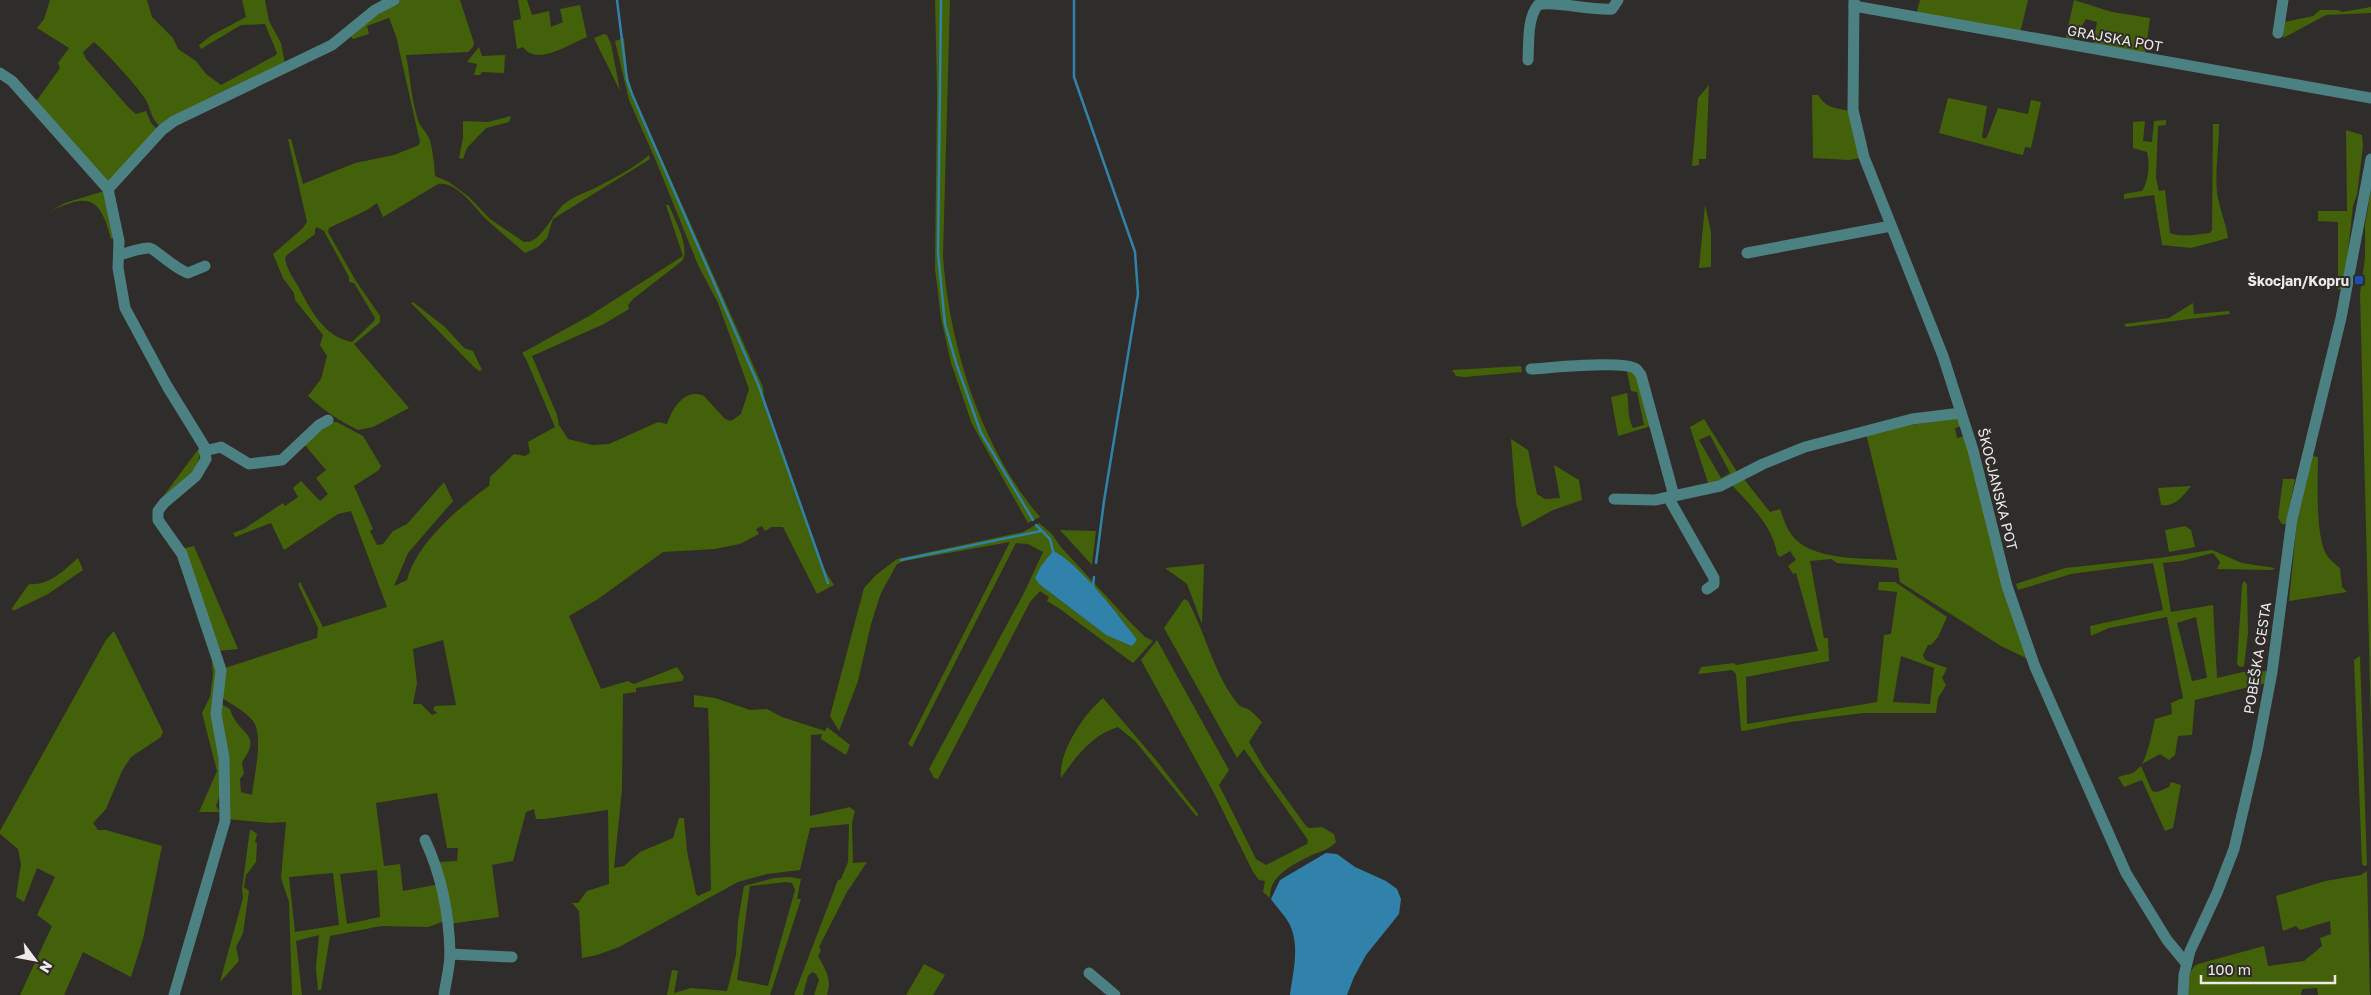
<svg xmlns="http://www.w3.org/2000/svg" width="2371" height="995" font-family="'Golos Text',sans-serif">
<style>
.green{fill:#436109;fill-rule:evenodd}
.water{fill:#3082ab}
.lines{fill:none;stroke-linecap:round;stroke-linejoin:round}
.stream{stroke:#3082ab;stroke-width:2.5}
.minor{stroke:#4c8184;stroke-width:11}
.transit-dot{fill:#1a4fb4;stroke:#302c29;stroke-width:2}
.labels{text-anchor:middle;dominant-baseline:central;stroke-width:4;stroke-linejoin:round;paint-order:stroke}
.street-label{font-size:14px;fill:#ece9e7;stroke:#302c29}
.poi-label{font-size:14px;font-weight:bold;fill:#ece9e7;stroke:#302c29;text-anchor:end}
</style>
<rect width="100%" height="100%" fill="#302c29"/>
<!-- green -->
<g class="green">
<path d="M50,0H147L152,17L173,38L178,49L196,61L206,74L221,85L276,55L277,53L265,24L241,25L201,49L199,45L212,35L246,17L242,0H265L269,21L281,43L285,64L161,127C151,120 151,109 146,100C138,87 106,52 94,42L83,52L86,59L129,108L136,114L146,111L151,123L158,130L109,184L35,103L60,68L58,63L69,48L37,28L44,19Z"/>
<path d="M398,0H460L474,43L473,47L468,52L406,55C410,75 411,97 417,117C419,126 425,130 429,138C432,144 435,169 435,176L449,182L469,197L490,219L524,242C541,244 551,215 564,204C574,196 587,192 599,186C616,177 634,168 649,155L650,159L553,219L547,238L538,247L525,253C513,242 499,231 487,220C475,208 457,181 438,184L383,217L377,203L367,210L329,228L328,232L356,281L380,316V322L377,325L354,344L409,408L373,427L358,430C339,421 325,411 308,396L321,379L327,356L320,345L323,335L295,300L294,293L283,278L273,254L302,229L307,222L288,139H291L303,184L355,163L394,155L419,145L420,142L396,36L389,18L367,26L369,34L353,39L350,35ZM317,227L324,231L349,277V282L354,283L375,318L374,321L352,342C324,337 310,309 298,286C292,276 287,270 285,258L287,255L315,234V229Z"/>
<path d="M518,0H527L532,15L549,11L551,27L563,22L560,9L580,5L587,37C571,43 537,67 523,47L517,49L513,21L521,19Z"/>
<path d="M935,0H950L943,256C949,345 981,448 1040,517L1028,523L972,424L951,363L941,318L935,269L937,93Z"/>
<path d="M1920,0H2028L2020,33L1916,15Z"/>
<path d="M2074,0L2112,12L2150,18L2145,55L2093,43L2097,22L2086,19L2074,39L2065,41Z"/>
<path d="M2371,7V13L2326,15L2283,38L2285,22L2313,16L2320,10H2338L2342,12Z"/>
<path d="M604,34L607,35L611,44L620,91L594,38Z"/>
<path d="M624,38L627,73L632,92L763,387L764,402L820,563L834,585L817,594L783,527H772L765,531L762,526L756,529L759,534L740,544L715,549L663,552L598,599L569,616L601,689L628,681L634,684L677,667L684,677L682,681L636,688V692L623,694L622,789L614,868L624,866L640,852L673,838L679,818H684L687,851L696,894L698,896L711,890C709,829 711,768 708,708L694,707V695L715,698L750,710L767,709L782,717L825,731L827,727L850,745L846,755L821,739L822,734L811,735L810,816L850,807L855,811L852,823L853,863L867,862L847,892L819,947L821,950L818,956C826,971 832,978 827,995H814L819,980L816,974L812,972L808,976L803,995H794L838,880L841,879L848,862L849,824L810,828L800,870L767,874L738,882L619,947L597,955L582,958L579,911L572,903H578L587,891L609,884L608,810L545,819H536L534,809L526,812L513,861L492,865L499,917L449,924L440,862L457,861L458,848H447L437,793L376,803L384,866L400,864L403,891L440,884L445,921L428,927L381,926L330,936L321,990H318L316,968L319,935L296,941L302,995H292L289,902L281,878L286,822L269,823L227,819L220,732L221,704L230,709C237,735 264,732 242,762L244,774L240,779L241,792L252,795C254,776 264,736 253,721C245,711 233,705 222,698L225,668L317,638L318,628L298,584L300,582L323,627L387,607L351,511L338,514L284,550L271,523L235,537L233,533L244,529L283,503L285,506L298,497L293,488L301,481L320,501L328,494L316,478L326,470L303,443L333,422H337L363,436L381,466L379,470L354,486L373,529L370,531L377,545L383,544L393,531L407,524L444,482L453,501L408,553L394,586L407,580C417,543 458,508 489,486L490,477L514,454L525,456L530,453L528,442L555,427L526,359L522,353L589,316L683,256L666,205H669C674,219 691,247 682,261L633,299L628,305L629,309L604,324L532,356L557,415L559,425L568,439L592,445L609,444L658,422L667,424C672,410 684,387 704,396L725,419L731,421L741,414L749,389L718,303L698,265L656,161L629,100L615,41ZM443,640L456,705L435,706L433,709L437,713L432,715L421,704H413L417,683L413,649ZM377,870L380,917L347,924L340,874ZM333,873L339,925L295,932L289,877Z"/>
<path d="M479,47L482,56L505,55L504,73L482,72L480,75H474L477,64L467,62Z"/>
<path d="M1709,85L1706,159H1699V165L1692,166L1698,98Z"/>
<path d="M1812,95H1818C1826,108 1835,108 1850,111L1860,158L1849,160L1813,158Z"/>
<path d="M1948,98L1987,106L1982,136L1984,139L1987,137L1998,108L2028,114L2031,100L2041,102L2031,148L2025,147L2023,155L2018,154L1939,133Z"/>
<path d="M511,116L509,122L486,128L467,148L463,159L459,158L463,138V121L488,122Z"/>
<path d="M2166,120V125L2158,126L2156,178L2159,191L2165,190L2170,233C2182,238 2198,234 2210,233L2212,230L2213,124H2219C2219,146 2215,170 2217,192C2219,209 2226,222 2228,238L2191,248L2162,245L2154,195L2124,199V194L2142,191C2149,180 2150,164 2147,152L2133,148V122L2145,121L2143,141L2152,142L2154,121Z"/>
<path d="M2346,130L2362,135L2363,146L2357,195L2353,206L2344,288L2338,290V222L2318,221V211H2347Z"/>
<path d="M2371,189V724L2360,293L2365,258V225Z"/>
<path d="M104,191L115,238L111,239C100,196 88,193 49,212L65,203Z"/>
<path d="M1705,205L1711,232V267L1699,268Z"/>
<path d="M413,302L445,327L464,348L473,351L482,370L479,371L474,367L411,303Z"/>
<path d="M2193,303L2194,314L2229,311L2230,314L2126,327L2124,324L2169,318Z"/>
<path d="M1521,366L1522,372L1464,377L1456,376L1452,370Z"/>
<path d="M1626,367L1639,375L1651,426L1618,436L1611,397L1627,393C1630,407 1626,414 1633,428L1644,425L1637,392L1631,391Z"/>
<path d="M1959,418L1963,426L1955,428L1957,438L1966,436L2028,659L2001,646L1900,582L1898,568L1837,563L1831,559L1810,561L1824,638H1828L1829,661L1746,677L1747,724L1877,702L1884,635L1891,634L1897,592L1878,590L1879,582H1895L1947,617L1938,637L1931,645H1928L1923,655L1925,660L1947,668L1942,678L1946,685L1938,698L1936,713H1864L1790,722L1743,731L1741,730L1736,674L1732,670L1698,674L1701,667L1734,663L1736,665L1818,651L1796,573L1793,574L1788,566L1796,560L1790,551L1780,557L1777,554C1773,526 1750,505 1731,484L1743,478L1770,512L1780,509C1783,517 1786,527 1791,534C1810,562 1867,558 1897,560L1866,434L1891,428ZM1901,656L1934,668L1930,704L1893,702Z"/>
<path d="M1704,419L1739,475L1709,486L1690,427ZM1710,435L1730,473L1721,478L1699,440Z"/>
<path d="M1511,439L1528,450L1537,494L1545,499L1560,498L1554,465L1579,480L1582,500L1553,510L1522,527L1516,503Z"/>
<path d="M200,447C202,474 174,490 156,506Z"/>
<path d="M2312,456L2318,457C2318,481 2315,533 2326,554C2329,559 2335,564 2340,568L2342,587L2347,592L2289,601L2297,521Z"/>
<path d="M2283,479H2295L2286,524H2282L2278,518Z"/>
<path d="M2191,486C2184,495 2174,508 2161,505L2158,488Z"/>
<path d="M1039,523L1052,534L1060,546L1130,622L1145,637L1153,641L1133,663L1060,609L1047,601L1049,597L1040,591L1030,602L938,779L934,778L929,769L1024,593L1043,552L1028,544L1016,543L912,747L908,744L1010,542L904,561L897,564L881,593L871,624L858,681L839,731L830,716L864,588L876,575L897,559L1023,532ZM1059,554C1088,579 1115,608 1137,641L1106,635L1039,584Z"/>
<path d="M2185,526L2191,530L2195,547L2169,552L2165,530Z"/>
<path d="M1060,530L1096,531L1092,565Z"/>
<path d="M194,546L238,649L218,651L181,549Z"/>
<path d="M2212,550L2242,563L2275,568L2272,570L2217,569L2220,562L2213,553L2181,561L2163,563L2171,612L2213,605L2217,678L2243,672L2268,671L2266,683L2195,700L2192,735L2178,736L2175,755L2169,760L2160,754L2142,764C2148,754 2152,732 2155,719L2172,714L2171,703L2183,698L2167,617L2109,628L2091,636L2090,626L2163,610L2153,563L2071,574L2018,590L2016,584L2065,568L2159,558ZM2196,617L2207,678L2192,681L2177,623Z"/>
<path d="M78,558L83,570L48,594L13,611L12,608L29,584C49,586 63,571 78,558Z"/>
<path d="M1204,564L1202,624L1187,584L1165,568Z"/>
<path d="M2244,581L2247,584L2248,633L2244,666L2240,667L2237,664L2242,585Z"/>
<path d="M1184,599L1188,601C1206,634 1214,675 1238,704C1241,708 1244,707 1248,709C1253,712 1258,718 1262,722L1249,742L1264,768L1306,826L1309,828L1322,827L1334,834L1336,842C1329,850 1321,851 1312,855C1294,864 1269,875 1270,898L1263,892L1265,881L1259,880L1253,872L1214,793L1141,660L1157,640L1229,770L1219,785L1256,859L1266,865L1307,844L1308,840L1244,749L1237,758L1164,628Z"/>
<path d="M114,631L163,732L161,737L131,757L122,771L106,809L93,823L98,830H106L162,846L143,939L131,977L83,952L64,995H20L52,926L37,915L55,877L37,868L24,902L16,897L21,864L18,849L0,834V831L106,640Z"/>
<path d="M2360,656L2367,865L2364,866L2362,864L2354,660Z"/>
<path d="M212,660L217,671L221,792L216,806L220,812H199L217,771L202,713L210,697L213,675Z"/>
<path d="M1103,698L1156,760L1198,814L1197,817L1135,741L1118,727C1092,735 1076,756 1061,778C1058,752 1084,714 1103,698Z"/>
<path d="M2141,766L2152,791L2157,792L2169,787L2171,782L2181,785L2173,828L2165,831L2142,780L2124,787L2118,777L2133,773Z"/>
<path d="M250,829L257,834L255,842L257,843L256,862L246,875L244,887L249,891L243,933L236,947L239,961L220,982L243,898L242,889Z"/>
<path d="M2367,871L2370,995H2318L2317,988L2302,989L2301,995H2188C2189,984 2187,969 2198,964L2264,946L2268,966L2304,961L2322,946L2320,938L2331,934L2330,921L2300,930L2296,926L2283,931L2276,896L2325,881L2361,875Z"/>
<path d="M790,877L801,879L797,899H801L770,995H667L672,970L678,971L674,993L691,988L727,991L736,955L738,921L744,886L774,878ZM786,882L792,883L795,890L768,986L737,980L750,886Z"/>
<path d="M924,964L945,975L933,995H906Z"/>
</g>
<!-- water -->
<g class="water">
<path d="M1053,551C1077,561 1121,618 1137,640L1132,646L1106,635L1039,584L1035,578L1041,566Z"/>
<path d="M1326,853L1337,854L1355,867L1386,881L1397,889L1401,899L1399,914L1366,955L1354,977L1347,995H1290C1293,972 1300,947 1290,925C1285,915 1277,908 1271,899L1280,880Z"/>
</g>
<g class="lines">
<!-- stream -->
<g class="stream">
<path d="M617,0L627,80L632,94L758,384L828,583"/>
<path d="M941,0L938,253L945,324L956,363L981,433L1033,520"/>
<path d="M1074,0V77L1135,252L1138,294L1104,501L1096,563"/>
<path d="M1036,525L1050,539L1053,551"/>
<path d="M901,560L1041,531"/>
<path d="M1093,586L1094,577"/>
</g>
<!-- minor -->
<g class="minor">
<path d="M1854,0L1853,110L1864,157L1943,356L1973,450L2007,586L2035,667L2126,873L2167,940L2186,963"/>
<path d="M1854,6L2371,98"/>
<path d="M2278,33L2283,0"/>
<path d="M1528,60C1529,44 1527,18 1538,5C1551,0 1593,11 1612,9L1618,0"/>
<path d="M0,73L12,81L108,189"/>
<path d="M1747,253L1891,226"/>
<path d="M119,255C128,253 139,248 149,248C154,248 175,269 188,273L205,266"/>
<path d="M1531,369C1550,368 1624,360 1636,369C1638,370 1639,373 1641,375L1674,496"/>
<path d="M204,451L221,447L249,464L282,460L319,425L328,420"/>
<path d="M1668,497L1714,578V584L1707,589"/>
<path d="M1614,499L1655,500L1720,486L1763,464L1805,447L1912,419L1961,413"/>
<path d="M425,840C441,874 449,914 450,953C450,966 446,981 444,995"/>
<path d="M450,954L512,957"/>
<path d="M1089,973L1115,995"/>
<path d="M174,995L225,821L224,758L216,714L221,670L182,554L158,520V511L164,503L196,476L206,459L204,446L167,386L125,308L118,268L119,241L108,189L162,130L174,121L332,45L375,10L394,0"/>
<path d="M2183,995L2184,975L2190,951L2217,893L2234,849L2257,751L2272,672L2292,519L2341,318L2371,159"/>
</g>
</g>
<!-- markers -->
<rect class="transit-dot" x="2354" y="275" width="10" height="10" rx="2.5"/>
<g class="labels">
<!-- street labels -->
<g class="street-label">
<text transform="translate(2115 38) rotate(10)">GRAJSKA POT</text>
<text transform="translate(1998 489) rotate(76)">ŠKOCJANSKA POT</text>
<text transform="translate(2257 658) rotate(-81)">POBEŠKA CESTA</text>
</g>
<!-- poi labels -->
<g class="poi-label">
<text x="2349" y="280">Škocjan/Kopru</text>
</g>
</g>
<!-- north arrow -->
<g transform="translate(35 960) rotate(122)" stroke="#302c29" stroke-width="4" paint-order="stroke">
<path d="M0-4L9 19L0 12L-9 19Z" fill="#ece9e7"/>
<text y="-8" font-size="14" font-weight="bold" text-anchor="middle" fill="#ece9e7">N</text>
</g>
<!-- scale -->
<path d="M2201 975v8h134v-8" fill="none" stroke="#ece9e7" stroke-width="2.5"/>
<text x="2208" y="975" font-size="15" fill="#ece9e7" stroke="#302c29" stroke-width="4" paint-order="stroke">100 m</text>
</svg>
